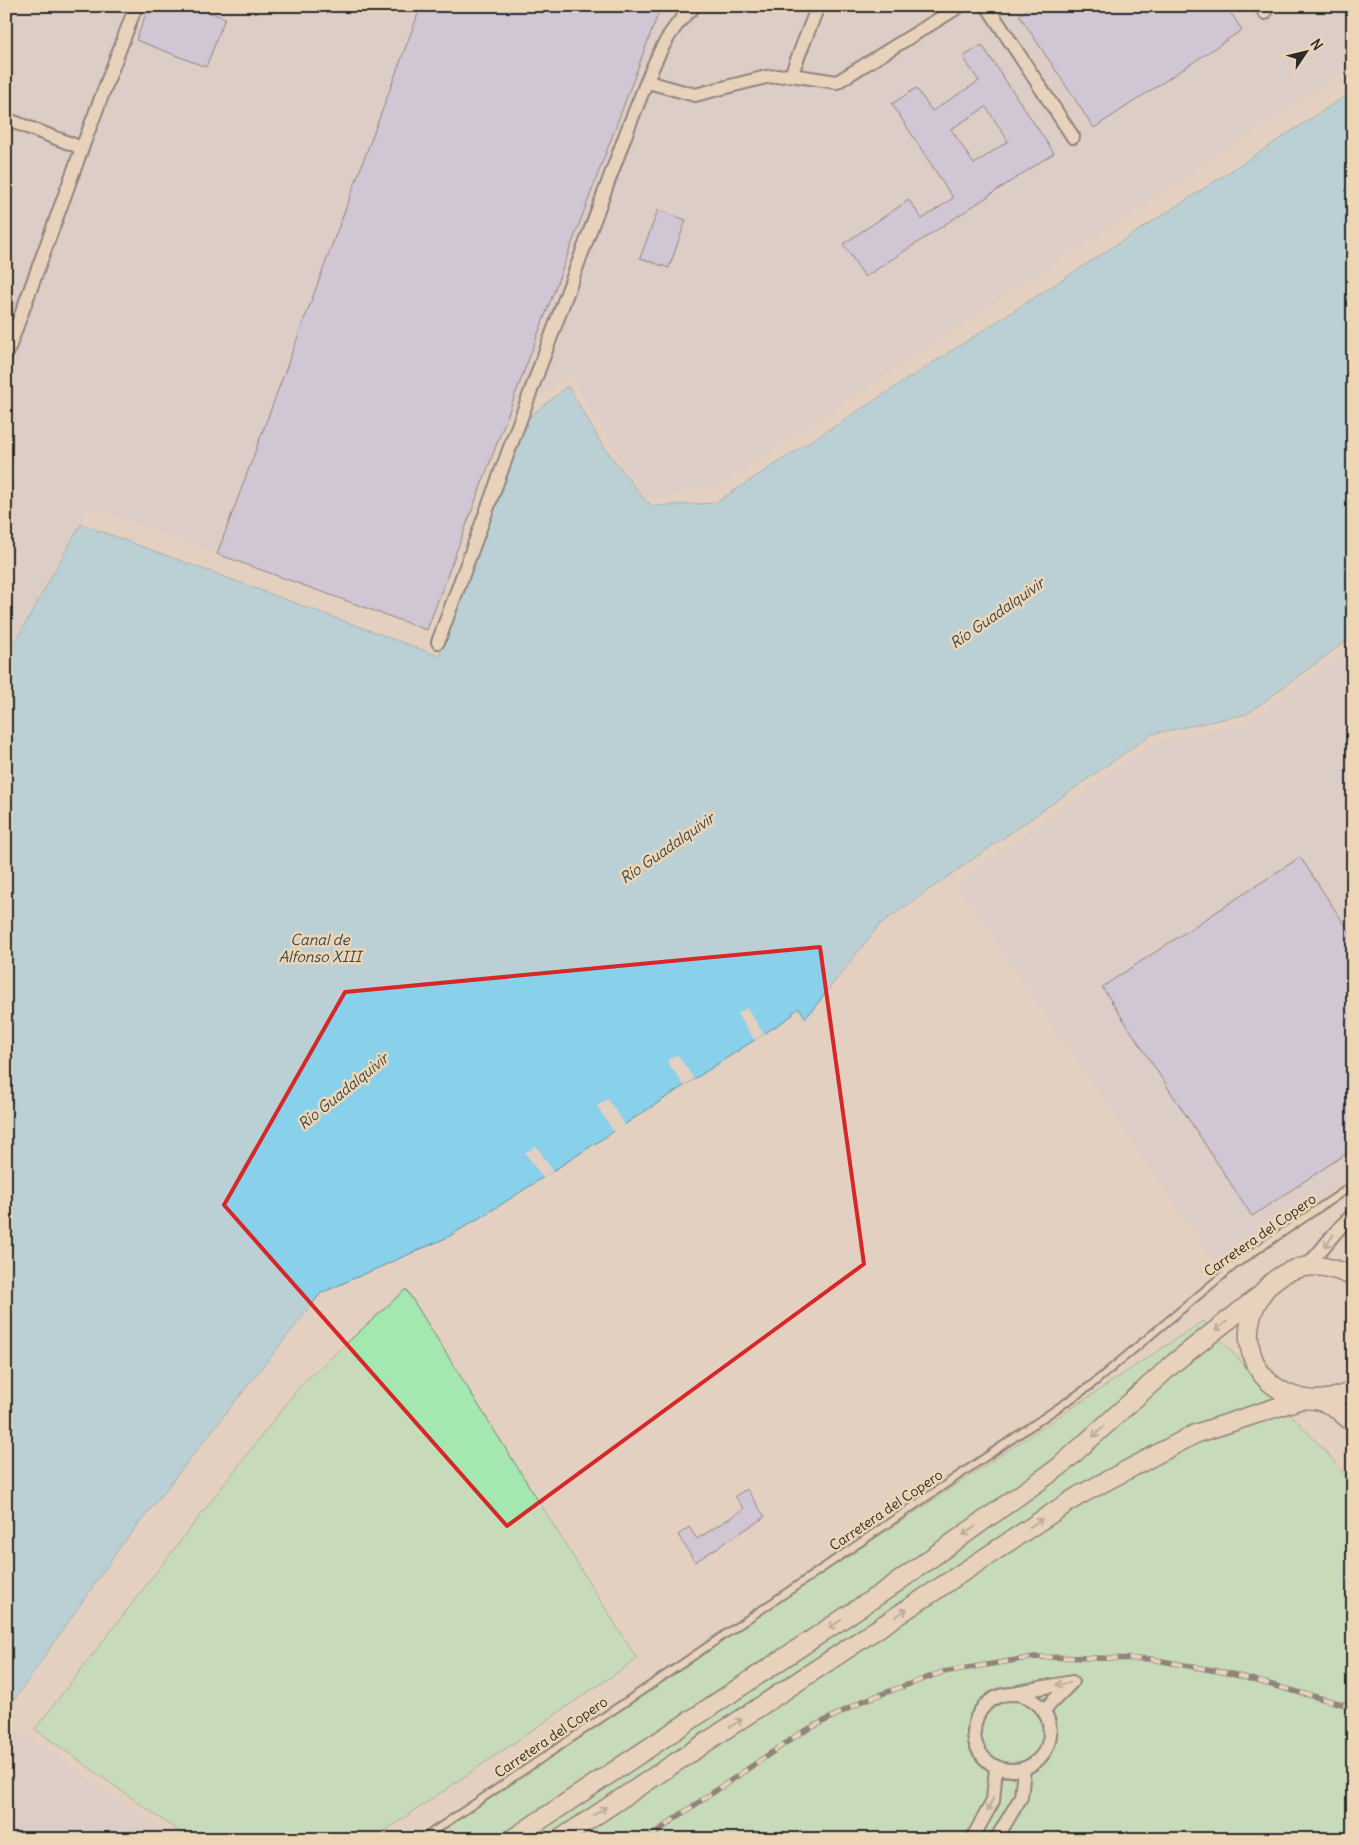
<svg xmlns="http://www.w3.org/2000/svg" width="1359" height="1845" font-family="Delius,sans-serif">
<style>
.built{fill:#d6c9ce}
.green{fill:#a5e7b0;stroke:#68896e}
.water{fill:#89d0ea;stroke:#638e9e}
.pier{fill:#e3d0c1}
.building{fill:#b9baec;stroke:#2b2b2b;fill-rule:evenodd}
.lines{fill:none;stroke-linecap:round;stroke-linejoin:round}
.service-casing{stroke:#2b2b2b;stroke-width:10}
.minor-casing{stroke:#2b2b2b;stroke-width:16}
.secondary-casing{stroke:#2b2b2b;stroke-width:21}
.service{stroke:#edd6b6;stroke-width:6}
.minor{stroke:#edd6b6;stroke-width:12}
.secondary{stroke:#edd6b6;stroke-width:18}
.rail-casing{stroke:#2b2b2b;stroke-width:5.5}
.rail{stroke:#edd6b6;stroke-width:4;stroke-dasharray:11;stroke-linecap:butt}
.oneway{stroke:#8c8070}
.marked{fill:none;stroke:#d62828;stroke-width:4;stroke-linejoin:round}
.labels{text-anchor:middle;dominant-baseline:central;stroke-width:5;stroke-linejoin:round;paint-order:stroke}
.street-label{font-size:14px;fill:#2b2b2b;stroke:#edd6b6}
.water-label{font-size:15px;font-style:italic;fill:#394448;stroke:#edd6b6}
</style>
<rect width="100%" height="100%" fill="#e3d0c1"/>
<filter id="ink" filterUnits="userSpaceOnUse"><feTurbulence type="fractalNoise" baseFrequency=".02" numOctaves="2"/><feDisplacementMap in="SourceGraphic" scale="10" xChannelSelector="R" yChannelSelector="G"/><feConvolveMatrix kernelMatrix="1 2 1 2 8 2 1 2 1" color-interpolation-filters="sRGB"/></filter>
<g filter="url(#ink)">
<!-- built -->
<g class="built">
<path d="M6,6H1353V65L714,487L644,499L570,374L505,421L427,630L85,505L82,522L6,654Z"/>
<path d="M1353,647V1176L1219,1267L957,883L1156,742L1246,724Z"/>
<path d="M10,1726L175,1839H6V1732Z"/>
</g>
<!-- green -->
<g class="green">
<path d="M406,1289L637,1659L373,1839H189L35,1729L301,1385Z"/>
<path d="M1203,1321L1329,1455L1353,1485V1839H422Z"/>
</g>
<!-- water -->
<path class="water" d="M1353,91V636L1247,714L1152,734L880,924L806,1018L799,1008L792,1013L793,1015L499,1206L446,1238L321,1293L118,1550L6,1712V658L81,524L439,656L485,525L508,434L568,386L602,444L644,499L653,506L715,503L1214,182Z"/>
<!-- pier -->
<g class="pier">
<path d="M747,1008L764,1034L755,1040L737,1014Z"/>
<path d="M677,1054L694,1079L684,1086L667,1061Z"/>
<path d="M608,1099L625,1125L614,1132L597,1106Z"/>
<path d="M536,1146L553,1171L543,1178L525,1153Z"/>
</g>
<!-- building -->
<g class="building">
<path d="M6,6H12L6,23Z"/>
<path d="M149,6H194L225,18L206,67L136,40Z"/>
<path d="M421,6H661L427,630L217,554Z"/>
<path d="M1032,6H1226L1242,30L1094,128L1019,15Z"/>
<path d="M982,45L1054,153L865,277L843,244L909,200L922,219L953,198L892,104L916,88L932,111L979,81L963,57ZM986,107L1008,141L974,164L951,129Z"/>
<path d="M658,210L686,220L669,268L640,258Z"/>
<path d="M6,485L13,489L10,495L6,493Z"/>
<path d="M1300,857L1353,937V1149L1252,1216L1102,987Z"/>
<path d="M747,1489L765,1517L695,1562L678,1535L689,1527L697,1539L744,1509L735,1496Z"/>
</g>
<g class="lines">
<defs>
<path id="service" d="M422,1839L658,1680L1090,1386L1236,1264L1353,1185"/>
<g id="minor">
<path d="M987,6L1073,137"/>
<path d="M1261,6L1265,13"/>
<path d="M791,75L818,6"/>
<path d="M648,82L695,95L766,77L791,75L837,82L960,6"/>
<path d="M6,119L82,148"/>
<path d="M6,356L82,148L136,6"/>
<path d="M438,642L630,123C647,84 660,34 695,6"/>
<path d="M1305,1267C1323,1251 1334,1230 1353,1215"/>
<path d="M1018,1692L1072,1682L1044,1710"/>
<circle cx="1012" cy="1732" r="38"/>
<path d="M972,1839L993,1801L996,1767"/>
<path d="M996,1839L1021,1797L1024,1769"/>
</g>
<g id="secondary">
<path d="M1353,1277C1260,1228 1207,1362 1291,1395C1312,1403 1333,1401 1353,1390"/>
<path d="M1320,1401L1333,1406L1353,1423"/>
<path d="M512,1839L889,1588L1059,1467L1175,1362L1259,1296"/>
<path d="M560,1839L1078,1496L1195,1434L1302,1399"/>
</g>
</defs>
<!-- service casing -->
<use href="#service" class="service-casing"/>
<!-- minor casing -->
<use href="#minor" class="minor-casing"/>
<!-- secondary casing -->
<use href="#secondary" class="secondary-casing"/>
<!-- service -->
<use href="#service" class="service"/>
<!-- minor -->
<use href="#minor" class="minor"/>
<!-- secondary -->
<use href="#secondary" class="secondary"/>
<defs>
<path id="rail" d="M648,1839L677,1817L799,1734L865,1700L943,1672L1035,1657L1151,1659L1228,1673L1353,1707"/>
</defs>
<!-- rail casing -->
<use href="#rail" class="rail-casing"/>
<!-- rail -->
<use href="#rail" class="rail"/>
</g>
<!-- one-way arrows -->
<defs><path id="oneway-shaft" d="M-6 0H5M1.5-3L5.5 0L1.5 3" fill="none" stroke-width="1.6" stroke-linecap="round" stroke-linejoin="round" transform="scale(1.25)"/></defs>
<g class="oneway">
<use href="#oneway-shaft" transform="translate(1329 1241) rotate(125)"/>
<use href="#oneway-shaft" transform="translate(1221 1326) rotate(142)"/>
<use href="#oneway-shaft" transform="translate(1098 1432) rotate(138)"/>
<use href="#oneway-shaft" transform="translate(1036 1523) rotate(-34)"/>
<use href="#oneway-shaft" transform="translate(969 1531) rotate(145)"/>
<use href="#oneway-shaft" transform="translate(901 1613) rotate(-34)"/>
<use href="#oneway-shaft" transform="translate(835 1624) rotate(146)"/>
<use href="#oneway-shaft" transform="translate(1063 1684) rotate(170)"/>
<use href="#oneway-shaft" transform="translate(736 1723) rotate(-34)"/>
<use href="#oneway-shaft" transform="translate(990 1805) rotate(114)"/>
<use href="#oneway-shaft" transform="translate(600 1811) rotate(-32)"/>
</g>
</g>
<!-- marked area -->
<path d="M0 0H1359V1845H0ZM820,947L864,1264L507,1526L224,1205L345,992Z" fill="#e3d0c1" fill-opacity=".55" fill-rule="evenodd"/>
<path class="marked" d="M820,947L864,1264L507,1526L224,1205L345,992Z"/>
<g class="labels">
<!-- street labels -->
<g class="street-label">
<text transform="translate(1260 1235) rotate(-35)">Carretera del Copero</text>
<text transform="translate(886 1510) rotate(-34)">Carretera del Copero</text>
<text transform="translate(551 1737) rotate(-34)">Carretera del Copero</text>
</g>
<!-- water labels -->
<g class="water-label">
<text transform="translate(997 613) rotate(-35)">Río Guadalquivir</text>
<text transform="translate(667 848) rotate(-35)">Río Guadalquivir</text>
<text x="320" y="939">Canal de<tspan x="320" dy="17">Alfonso XIII</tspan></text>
<text transform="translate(343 1091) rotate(-39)">Río Guadalquivir</text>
</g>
</g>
<!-- margin -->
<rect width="1359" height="1845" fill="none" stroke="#edd6b6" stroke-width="25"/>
<rect x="12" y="12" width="1334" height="1820" fill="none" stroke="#2b2b2b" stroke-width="2" filter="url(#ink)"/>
<!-- north arrow -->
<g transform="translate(1306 52) rotate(55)" stroke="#edd6b6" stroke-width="4" paint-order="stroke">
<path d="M0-4L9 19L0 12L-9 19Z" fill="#2b2b2b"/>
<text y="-8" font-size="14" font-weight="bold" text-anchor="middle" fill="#2b2b2b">N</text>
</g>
</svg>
